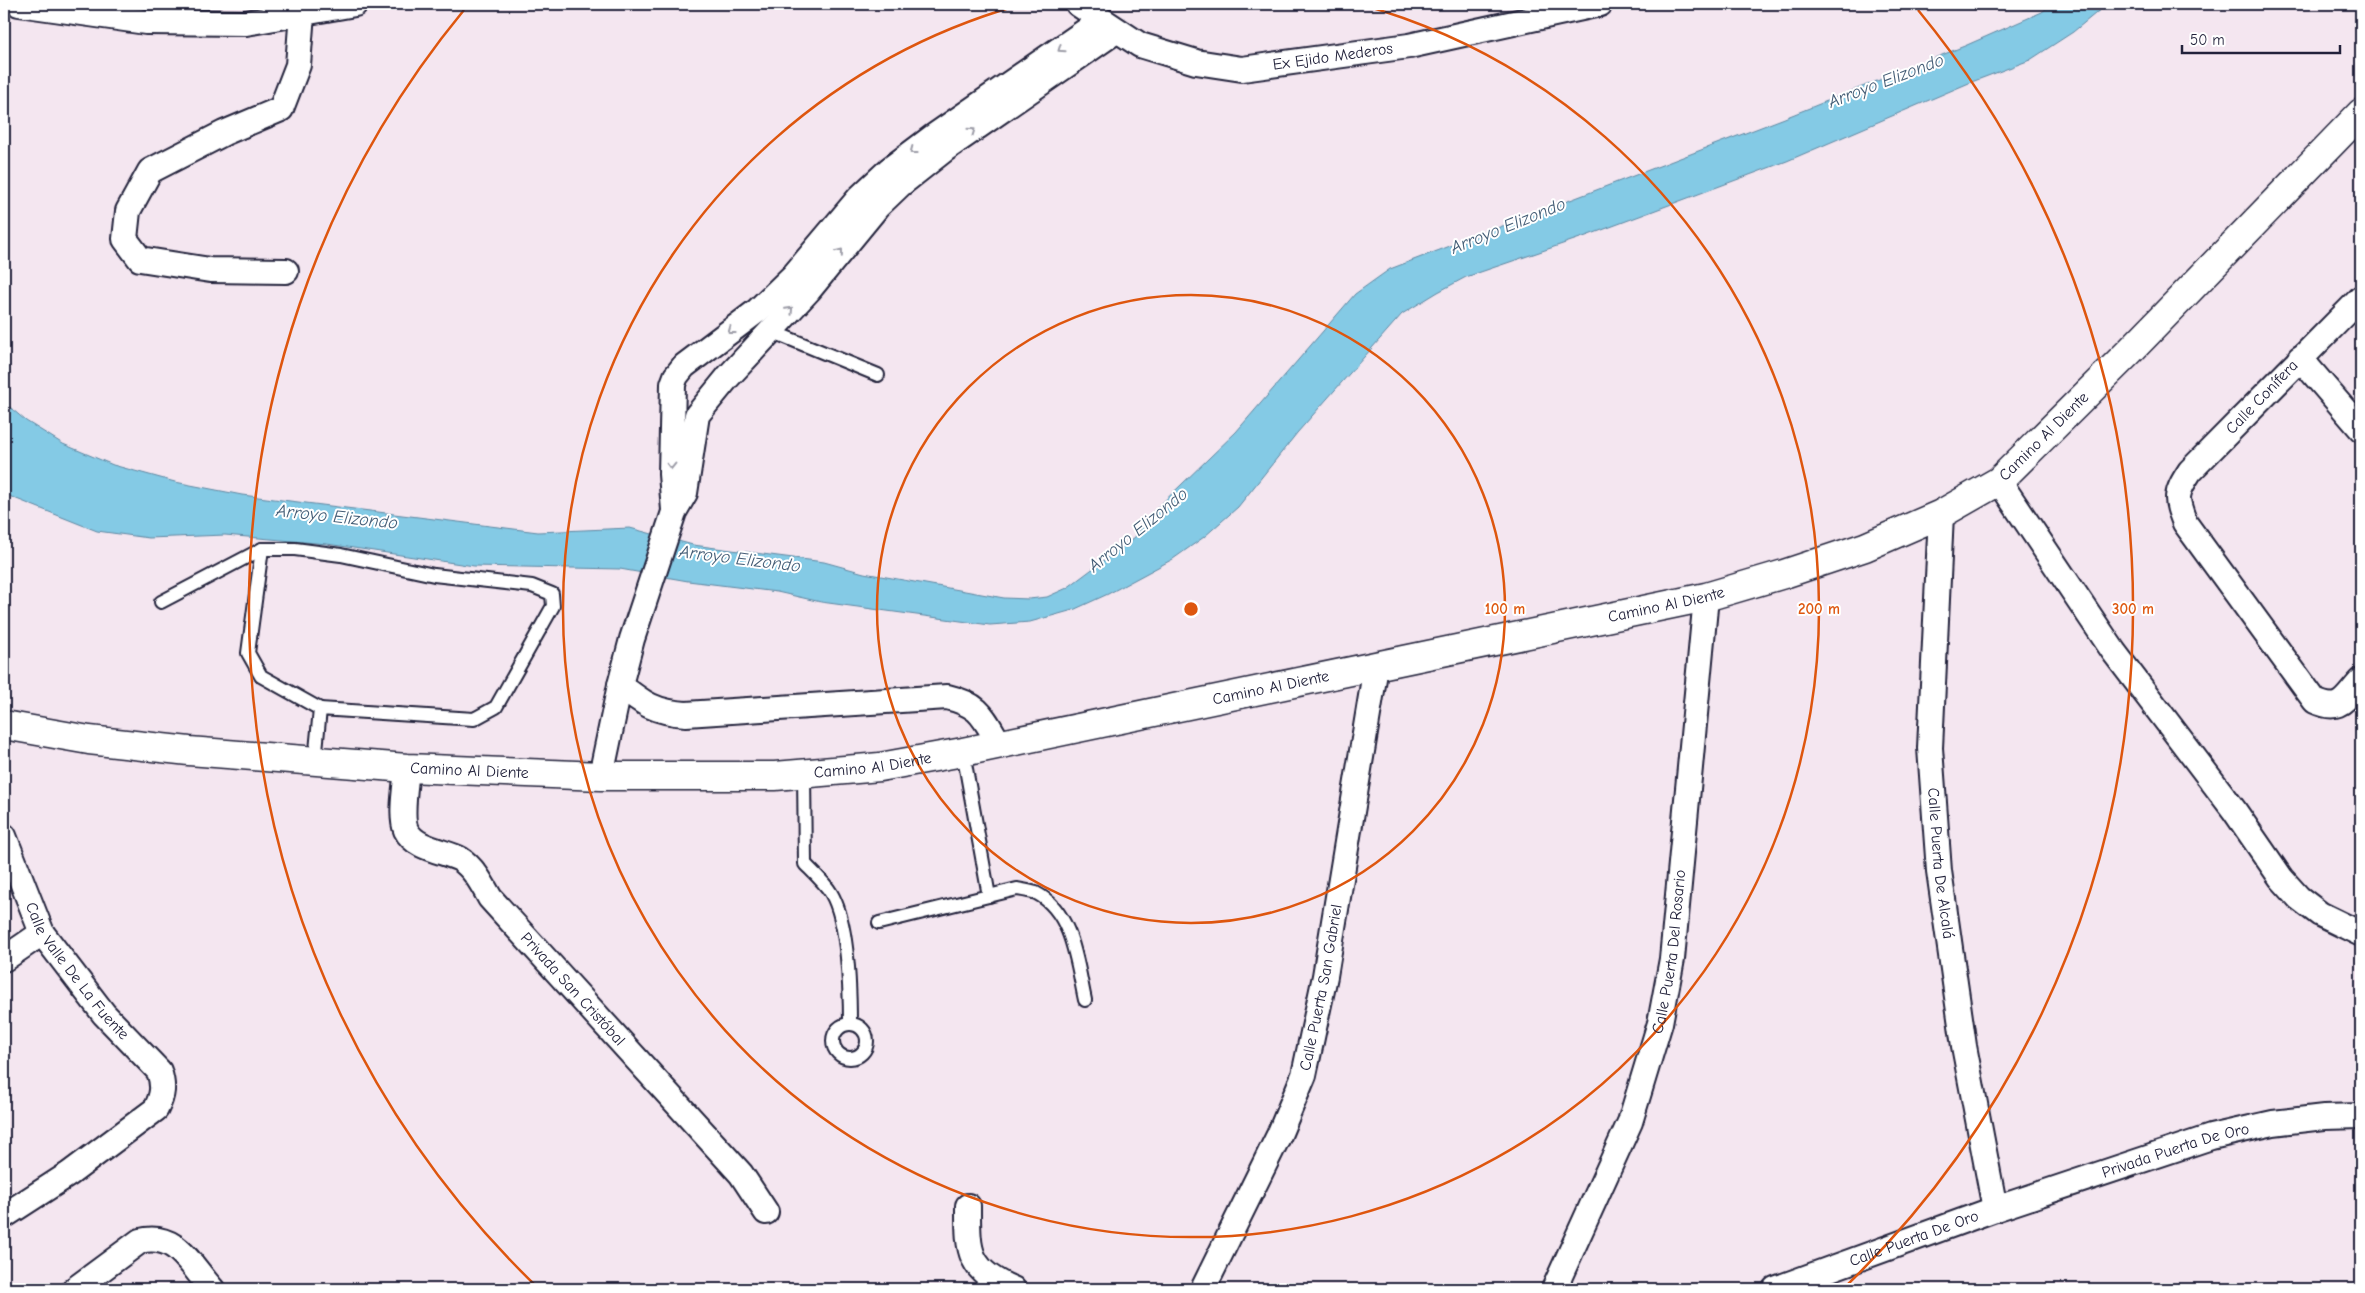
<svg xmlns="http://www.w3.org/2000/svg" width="2365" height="1293" font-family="'Comic Neue',sans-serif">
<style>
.water{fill:#84cae5;stroke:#5d87a1}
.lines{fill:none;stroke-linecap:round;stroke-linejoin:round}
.lane-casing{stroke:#22223b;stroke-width:16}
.street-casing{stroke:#22223b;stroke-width:28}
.secondary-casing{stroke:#22223b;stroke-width:31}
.lane{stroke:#fff;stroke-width:12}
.street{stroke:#fff;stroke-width:24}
.secondary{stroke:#fff;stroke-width:28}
.oneway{stroke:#9c9ca7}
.ring{fill:none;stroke:#de560e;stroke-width:2.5}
.labels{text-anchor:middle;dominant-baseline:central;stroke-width:4;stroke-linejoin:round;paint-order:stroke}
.street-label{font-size:16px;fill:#22223b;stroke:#fff}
.water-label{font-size:18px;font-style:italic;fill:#445d76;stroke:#fff}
.centre{fill:#de560e;stroke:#fff;stroke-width:2.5}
.ring-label{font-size:15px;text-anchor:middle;font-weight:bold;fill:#de560e;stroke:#fff;stroke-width:4;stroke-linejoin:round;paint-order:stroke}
</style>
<rect width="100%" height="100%" fill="#f4e6f0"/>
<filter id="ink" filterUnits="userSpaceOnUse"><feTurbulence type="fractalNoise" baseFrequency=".02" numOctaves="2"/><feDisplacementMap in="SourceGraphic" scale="10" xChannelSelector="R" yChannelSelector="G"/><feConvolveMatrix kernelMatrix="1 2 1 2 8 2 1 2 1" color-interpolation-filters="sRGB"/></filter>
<g filter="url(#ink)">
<!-- water -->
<path class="water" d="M2052,4H2107L2073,32L2030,60L1969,83L1787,161L1586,236L1466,277L1438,292L1402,314L1297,433L1238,507L1204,537L1173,559L1108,594L1073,610L1030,622L990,625L821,602L777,592L688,581L620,569L474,566L327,544L225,535L149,538L97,531L4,494V402L26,421L63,444L113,465L175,482L242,495L538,532L630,528L693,545L824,562L864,573L1004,598L1029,599L1047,597L1067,588L1135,537L1154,511L1236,432L1355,294L1390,269L1782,119L1967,45L2042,12Z"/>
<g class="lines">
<defs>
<g id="lane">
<path d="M769,328L771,331L878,375"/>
<path d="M262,549L248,653L261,676L320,709"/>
<path d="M161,602L262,549H295L341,555L434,575L532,586L552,594L553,606L496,707L474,719L320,709L315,761"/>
<path d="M963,752L989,896"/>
<path d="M804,773L805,864C814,873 825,883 831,893C848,921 850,990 850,1024"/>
<path d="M879,923L1017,889C1023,890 1030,891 1036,893C1073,912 1077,964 1085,1000"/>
<circle cx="850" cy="1041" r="17"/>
</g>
<g id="street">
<path d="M19,4L146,22L246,23L355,4"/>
<path id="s1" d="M1078,4L1140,45L1196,62L1242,69L1409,46L1600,4"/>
<path d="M286,271L210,270L140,259L125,239L128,211L150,171L224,133L281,109L298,65L302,13"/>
<path d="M2361,298L2190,471C2175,494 2175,498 2185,523L2315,701C2341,713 2344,699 2361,681"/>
<path d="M2300,358L2361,429"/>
<path d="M1999,481L2114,652L2234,810L2281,878L2299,898L2320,914L2361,934"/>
<path d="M674,510L671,474L673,384L676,376L684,366L757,311L794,275L859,198L890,169L934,136L1100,21"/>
<path id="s2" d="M1941,514L1930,748L1939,871L1964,1046L1995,1209"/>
<path d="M620,685C644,704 655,712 686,714L947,697C981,705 983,717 1000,745"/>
<path id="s3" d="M407,768C406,783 400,816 406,830C415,849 445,851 460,859C474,868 482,884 490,898L741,1174L766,1212"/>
<path d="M601,776L620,685L632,639L674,512L685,493L697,415L728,377L809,290L878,206L901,184L944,150L1116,31"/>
<path id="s4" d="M4,836L42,933L104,1014L159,1071C164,1086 163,1095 156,1109L69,1174L4,1216"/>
<path d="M4,959L42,933"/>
<path d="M968,1206C968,1251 967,1270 1013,1289"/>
<path d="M75,1289L140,1241C177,1232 190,1265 212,1289"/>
<path id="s5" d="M1203,1289L1279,1135L1304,1075L1325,976L1376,666"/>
<path id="s6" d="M1554,1289L1630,1122L1660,1023L1672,959L1706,597"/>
<path id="s7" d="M1775,1289L1995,1209L2211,1137L2273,1123L2324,1117L2361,1116"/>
</g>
<g id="secondary">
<path id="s8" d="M4,725L89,740L189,751L407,768L601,776H775L880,767L963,752L1706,597L1784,574L1865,547L1941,514L1999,481L2130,351L2361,113"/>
</g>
</defs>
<!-- lane casing -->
<use href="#lane" class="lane-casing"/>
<!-- street casing -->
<use href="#street" class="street-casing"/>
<!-- secondary casing -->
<use href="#secondary" class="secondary-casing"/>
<!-- lane -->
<use href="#lane" class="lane"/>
<!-- street -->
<use href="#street" class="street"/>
<!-- secondary -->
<use href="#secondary" class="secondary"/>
</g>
<!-- one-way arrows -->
<defs><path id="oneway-chevron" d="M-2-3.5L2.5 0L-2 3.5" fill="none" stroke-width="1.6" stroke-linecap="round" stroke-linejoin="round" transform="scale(1.25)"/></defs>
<g class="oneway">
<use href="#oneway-chevron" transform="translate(1061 49) rotate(145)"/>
<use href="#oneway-chevron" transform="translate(972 131) rotate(-35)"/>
<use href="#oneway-chevron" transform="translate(913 151) rotate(143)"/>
<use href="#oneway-chevron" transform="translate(840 252) rotate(-51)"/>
<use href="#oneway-chevron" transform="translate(790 310) rotate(-47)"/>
<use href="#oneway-chevron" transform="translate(731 331) rotate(143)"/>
<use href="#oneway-chevron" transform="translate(671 466) rotate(91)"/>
</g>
</g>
<!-- distance rings -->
<g class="ring">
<circle cx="1191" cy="609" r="314"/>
<path d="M1359 4A628 628 0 1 1 1023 4"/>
<path d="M537 1287A942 942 0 0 1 464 10M1918 10A942 942 0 0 1 1845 1287"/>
</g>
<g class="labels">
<!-- street labels -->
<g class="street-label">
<text stroke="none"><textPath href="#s1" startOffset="271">Ex Ejido Mederos</textPath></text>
<text transform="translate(2262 397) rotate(-46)">Calle Conífera</text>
<text stroke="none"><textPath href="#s8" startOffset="2102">Camino Al Diente</textPath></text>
<text stroke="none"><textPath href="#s8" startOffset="1682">Camino Al Diente</textPath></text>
<text stroke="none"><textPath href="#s8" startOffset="1278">Camino Al Diente</textPath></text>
<text stroke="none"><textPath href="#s8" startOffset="872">Camino Al Diente</textPath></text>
<text stroke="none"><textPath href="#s8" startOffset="468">Camino Al Diente</textPath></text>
<text stroke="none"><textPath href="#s2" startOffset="350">Calle Puerta De Alcalá</textPath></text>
<text stroke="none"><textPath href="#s6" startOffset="359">Calle Puerta Del Rosario</textPath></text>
<text stroke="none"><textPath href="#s4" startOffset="155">Calle Valle De La Fuente</textPath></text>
<text stroke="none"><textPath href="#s5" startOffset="326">Calle Puerta San Gabriel</textPath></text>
<text stroke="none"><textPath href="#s3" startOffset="298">Privada San Cristóbal</textPath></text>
<text stroke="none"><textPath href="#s7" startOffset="424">Privada Puerta De Oro</textPath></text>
<text stroke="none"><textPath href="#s7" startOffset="148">Calle Puerta De Oro</textPath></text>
</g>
<!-- water labels -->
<g class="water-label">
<text transform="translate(1886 81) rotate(-21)">Arroyo Elizondo</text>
<text transform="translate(1508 226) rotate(-22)">Arroyo Elizondo</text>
<text transform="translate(337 517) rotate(6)">Arroyo Elizondo</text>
<text transform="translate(1138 530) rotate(-39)">Arroyo Elizondo</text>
<text transform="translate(740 559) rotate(7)">Arroyo Elizondo</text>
</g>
</g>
<circle cx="1191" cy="609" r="8" class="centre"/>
<g class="ring-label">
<text x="1505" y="614">100 m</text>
<text x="1819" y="614">200 m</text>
<text x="2133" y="614">300 m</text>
</g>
<!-- margin -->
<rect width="2365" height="1293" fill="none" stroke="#fff" stroke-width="20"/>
<rect x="10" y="10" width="2345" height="1273" fill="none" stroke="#22223b" stroke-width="2" filter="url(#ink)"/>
<!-- scale -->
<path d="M2182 45v8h158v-8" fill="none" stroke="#22223b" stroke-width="2.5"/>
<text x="2190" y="45" font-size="15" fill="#22223b" stroke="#ffffff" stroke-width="4" paint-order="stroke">50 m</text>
</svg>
